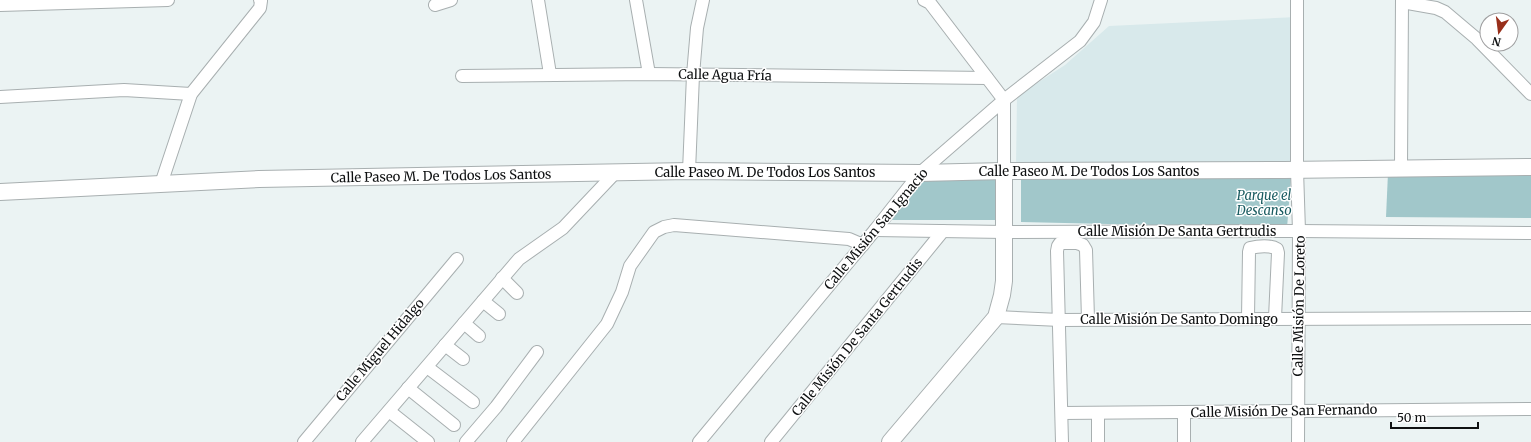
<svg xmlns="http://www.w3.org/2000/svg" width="1531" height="442" font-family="Merriweather,serif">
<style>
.built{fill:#d8e9eb}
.green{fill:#a1c7ca}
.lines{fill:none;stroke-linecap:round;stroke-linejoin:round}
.minor-casing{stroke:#a8afb0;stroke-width:14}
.major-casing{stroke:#a8afb0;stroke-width:18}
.minor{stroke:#fff;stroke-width:12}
.major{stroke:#fff;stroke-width:16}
.labels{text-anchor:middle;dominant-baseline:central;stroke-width:3;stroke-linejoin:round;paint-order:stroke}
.street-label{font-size:13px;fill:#0e1011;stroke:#fff}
.park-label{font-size:13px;font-style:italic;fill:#195b60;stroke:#fff}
</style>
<rect width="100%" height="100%" fill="#ebf3f3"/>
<!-- built -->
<path class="built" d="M1297,17L1300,164L1016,165L1017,96L1065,65L1109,26Z"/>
<!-- green -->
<g class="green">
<path d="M1531,172V218L1386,217L1388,173Z"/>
<path d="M1006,178L1003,220H892L918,180Z"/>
<path d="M1291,178L1287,228L1021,222V180Z"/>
</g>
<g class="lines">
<defs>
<g id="minor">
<path d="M538,0L550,74"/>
<path d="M636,0L649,74"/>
<path d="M924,0L930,3L1004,100V171"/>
<path d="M1297,0V170L1299,231L1298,442"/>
<path d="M1402,2L1436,8L1445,12L1477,39L1531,94"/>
<path d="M0,5L168,0"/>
<path d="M435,5L451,0"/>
<path d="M462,76L649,74L987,78"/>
<path d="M0,97L124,90L191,94"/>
<path d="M1401,167L1402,0"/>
<path d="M689,171L693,75L697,28L703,0"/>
<path d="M161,184L191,94L260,8L261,1L260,0"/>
<path d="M875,230L1004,232L1299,231L1531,233"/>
<path d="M502,278L517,293"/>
<path d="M483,301L499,314"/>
<path d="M996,317L1060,320L1531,318"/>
<path d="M1248,318L1249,252L1250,248C1258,246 1271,245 1277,249L1278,253L1275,318"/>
<path d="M464,323L479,336"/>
<path d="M445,345L463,359"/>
<path d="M427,367L473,402"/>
<path d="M408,388L454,425"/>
<path d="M389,411L428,442"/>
<path d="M1184,412V442"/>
<path d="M1062,413L1531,409"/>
<path d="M1098,413V442"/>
<path d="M304,442L457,259"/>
<path d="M362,442L519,259L563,228L616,172"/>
<path d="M466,442L496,407L537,352"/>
<path d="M513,442L607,324L622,292L630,266L654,232L664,227L674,225L849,239L863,245"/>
<path d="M699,442L875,230L920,173L1004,100L1080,41L1094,22L1101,0"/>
<path d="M771,442L943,231"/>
<path d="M1062,442L1057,251L1058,246L1060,243H1077L1083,245L1086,250L1088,319"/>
</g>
<g id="major">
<path d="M0,192L259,179L689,171L920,173L1004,171L1284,170L1531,167"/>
<path d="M890,442L996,317L1002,295L1004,281V171"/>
</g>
</defs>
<!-- minor casing -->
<use href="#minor" class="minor-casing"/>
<!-- major casing -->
<use href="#major" class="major-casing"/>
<!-- minor -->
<use href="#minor" class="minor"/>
<!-- major -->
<use href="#major" class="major"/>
</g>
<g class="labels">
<!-- street labels -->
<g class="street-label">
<text transform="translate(725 75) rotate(1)">Calle Agua Fría</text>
<text x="1089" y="171">Calle Paseo M. De Todos Los Santos</text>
<text x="765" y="172">Calle Paseo M. De Todos Los Santos</text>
<text transform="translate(441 176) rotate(-1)">Calle Paseo M. De Todos Los Santos</text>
<text transform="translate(876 229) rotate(-50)">Calle Misión San Ignacio</text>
<text x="1177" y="231">Calle Misión De Santa Gertrudis</text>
<text transform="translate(1299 306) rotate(-89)">Calle Misión De Loreto</text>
<text x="1179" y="319">Calle Misión De Santo Domingo</text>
<text transform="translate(857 337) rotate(-51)">Calle Misión De Santa Gertrudis</text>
<text transform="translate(380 350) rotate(-50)">Calle Miguel Hidalgo</text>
<text transform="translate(1284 411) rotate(-1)">Calle Misión De San Fernando</text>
</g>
<!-- park labels -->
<g class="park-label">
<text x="1264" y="195">Parque el<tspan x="1264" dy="15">Descanso</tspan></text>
</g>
</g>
<!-- north arrow -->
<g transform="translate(1499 32) rotate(194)"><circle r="19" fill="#ffffff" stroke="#9f9fa0"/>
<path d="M0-3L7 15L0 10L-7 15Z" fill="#982f1a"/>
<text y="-6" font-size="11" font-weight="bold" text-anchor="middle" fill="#0e1011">N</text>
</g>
<!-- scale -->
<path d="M1391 422v6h87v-6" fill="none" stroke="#0e1011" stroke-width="2"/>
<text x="1397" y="422" font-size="12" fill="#0e1011" stroke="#ffffff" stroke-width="3" paint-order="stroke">50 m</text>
</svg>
